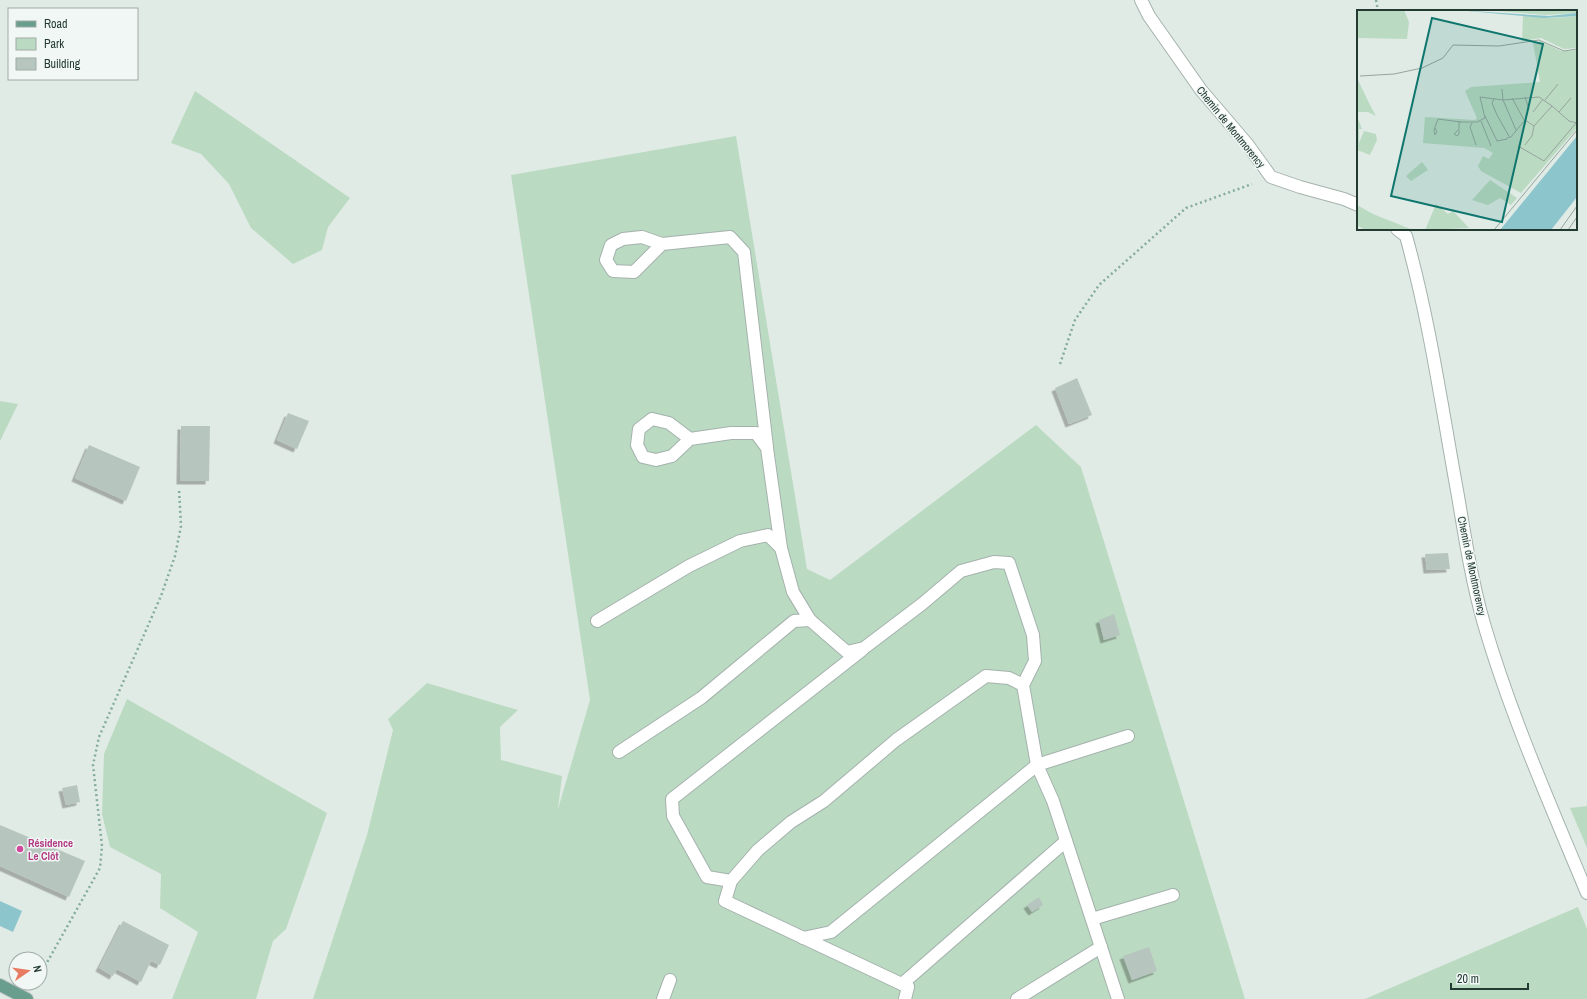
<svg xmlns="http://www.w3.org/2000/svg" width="1587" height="999" font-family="'Archivo Narrow',sans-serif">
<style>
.green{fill:#bbdac2}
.water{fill:#8dc5cc}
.building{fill:#b7c5bf;filter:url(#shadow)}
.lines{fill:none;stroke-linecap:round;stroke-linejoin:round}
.minor-casing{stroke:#a4b2ad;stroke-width:14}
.major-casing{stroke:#c1c8c6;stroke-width:14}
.path{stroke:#84ac9d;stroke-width:2.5;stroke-dasharray:2 3;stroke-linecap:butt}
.minor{stroke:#fff;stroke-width:12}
.major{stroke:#699d8d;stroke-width:12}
.hotel-dot{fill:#d1479c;stroke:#f1f7f4;stroke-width:1.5}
.labels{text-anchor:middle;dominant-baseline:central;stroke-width:3;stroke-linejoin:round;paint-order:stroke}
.street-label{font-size:11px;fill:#233a33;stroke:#f1f7f4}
.hotel-label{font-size:11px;font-weight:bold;fill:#b23c85;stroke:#f1f7f4;text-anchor:start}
.inset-road{fill:none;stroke:#95a49e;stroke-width:1}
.view{fill:#0f766e;fill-opacity:0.15;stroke:#0f766e;stroke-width:2}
.inset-edge{fill:none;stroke:#233a33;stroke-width:2}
</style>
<defs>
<filter id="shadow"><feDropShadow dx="-3.5" dy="3.5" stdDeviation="0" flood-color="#0004"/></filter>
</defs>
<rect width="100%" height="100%" fill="#e1ebe6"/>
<!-- green -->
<g class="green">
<path d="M195,91L350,198L328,227L322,250L293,264L251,228L229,184L201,154L171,143Z"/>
<path d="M736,136L807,569L830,580L1036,425L1081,467L1245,999H313L367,835L393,730L388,719L427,683L518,710L500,727L501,760L562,776L558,809L590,700L511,175Z"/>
<path d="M0,401L18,404L0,441Z"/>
<path d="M127,699L327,813L286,929L273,941L256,999H172L198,932L160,908L161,874L110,847L102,814L104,754Z"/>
<path d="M1587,806V848L1570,808Z"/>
<path d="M1578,907L1587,929V999H1365Z"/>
</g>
<!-- water -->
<path class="water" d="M0,901L22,911L13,932L0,926Z"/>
<!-- building -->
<g class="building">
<path d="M1077,378L1092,415L1069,424L1055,388Z"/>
<path d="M288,413L309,421L297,449L277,440Z"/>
<path d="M181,426H210L209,481H180Z"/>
<path d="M89,445L140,467L126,501L75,478Z"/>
<path d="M1448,553L1450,569L1427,570L1425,554Z"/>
<path d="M1114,614L1120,635L1104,640L1099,620Z"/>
<path d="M77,785L80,802L66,805L62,788Z"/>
<path d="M0,825L85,861L69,897L0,866Z"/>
<path d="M1039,897L1043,905L1032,912L1027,905Z"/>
<path d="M123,921L169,945L160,965L151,961L141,982L117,969L113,976L99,968Z"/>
<path d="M1149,947L1157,971L1132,980L1123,956Z"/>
</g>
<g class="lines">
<defs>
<g id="minor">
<path d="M1141,0L1149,16L1201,90L1248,145L1271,177L1300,187L1344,199L1358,205"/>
<path d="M1397,229L1406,236C1430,322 1442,409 1458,496C1465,538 1472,582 1484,624C1511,716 1550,804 1587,893"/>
<path d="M662,244L634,272L613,271L606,260L611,245L623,239L642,237L662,244L730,237L744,252L767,447"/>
<path d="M690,439L669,423L652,419L639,429L637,445L643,457L656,460L672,456L690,439L731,433H756L767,448L781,548L793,592L810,620L847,652L864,648L922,604L961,571L994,562L1009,563L1033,635L1035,661L1023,685L1037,765L1053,801L1118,999"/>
<path d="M597,621L689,566L740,541L768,535L781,548"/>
<path d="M619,752L701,698L794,621L810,620"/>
<path d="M731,881L707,877L673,816L672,799L862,650"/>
<path d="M1092,919L1173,895"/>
<path d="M803,938L831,932L1037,765L1128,736"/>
<path d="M902,984L1066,841"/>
<path d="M663,999L670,980"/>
<path d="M905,999L908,987L725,901L731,881L758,850L791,822L824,801L896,740L986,676L1009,678L1023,685"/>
<path d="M1017,999L1101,947"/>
</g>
<path id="major" d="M0,985L27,999"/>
</defs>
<!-- minor casing -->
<use href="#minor" class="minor-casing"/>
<!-- major casing -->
<use href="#major" class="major-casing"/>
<!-- path -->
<g class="path">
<path d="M1376,0L1378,11"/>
<path d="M1060,364L1075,320L1099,285L1186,208L1252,184"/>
<path d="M40,975L100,868L102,846L93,765L99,737L161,596L175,556L181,526L179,489"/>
</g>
<!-- minor -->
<use href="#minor" class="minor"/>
<!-- major -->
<use href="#major" class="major"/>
</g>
<!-- markers -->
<circle class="hotel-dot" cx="20" cy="849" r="4"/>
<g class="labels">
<!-- street labels -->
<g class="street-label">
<text transform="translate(1231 127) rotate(51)">Chemin de Montmorency</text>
<text transform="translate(1472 566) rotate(78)">Chemin de Montmorency</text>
</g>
<!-- hotel labels -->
<g class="hotel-label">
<text x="28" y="843">Résidence<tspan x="28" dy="13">Le Clôt</tspan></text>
</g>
</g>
<!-- overview -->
<g transform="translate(1357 10)">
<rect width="220" height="220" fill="#e1ebe6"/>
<path d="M0,0H47L52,12L50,29L0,28ZM130,0H220V3L189,5ZM166,6L196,8L220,6V38L207,39L184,28L165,31ZM183,31L204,41L220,40V118L164,183L124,161L121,156L126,146L132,149L136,143L127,138L66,133L68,107L118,110L120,108L108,81L114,77L183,72L176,33ZM0,68L14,97L19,106L11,102H0ZM0,106L5,119H2V133L7,121L19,124L20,130L13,145L0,140ZM65,152L71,160L54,171L49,166ZM133,170L160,188L154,195L143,188L131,195L115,190ZM79,194L91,204L96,201L112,218L68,220ZM0,195L16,204L56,220H8L0,215Z" fill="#bbdac2"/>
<path d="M99,0L192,6L220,3V6L187,8ZM220,126V187L194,220H143Z" fill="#8dc5cc"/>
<path class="inset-road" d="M3,66L37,64L65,58L86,48L96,35L142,36L182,30L207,41L220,39M145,79L146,90L159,120M168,87L172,99M155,88L167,110M137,89L135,93L140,105L153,128L168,110L177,116L195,96L212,111L220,113M188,90L201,74M176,102L186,89M202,102L214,88M128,106L140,131L150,129L151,127M124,111L134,136M115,113L113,117L119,135M78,118L80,122L78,125L77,120L81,109L104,112M101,120L97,124L100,126L102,124V112H120L128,108L123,87L146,90L182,87L195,96M168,135L175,126L177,116M161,136L187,151L219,113M137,220L220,120M203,220L220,196M211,220L220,207"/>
<path class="view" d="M75,8L186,34L145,212L34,186Z"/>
<rect width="220" height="220" class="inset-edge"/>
</g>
<!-- legend -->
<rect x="8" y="8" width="130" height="72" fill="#f1f7f4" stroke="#9faba7"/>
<rect x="16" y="21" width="20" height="6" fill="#699d8d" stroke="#9faba7"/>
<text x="44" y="28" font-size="12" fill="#233a33">Road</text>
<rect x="16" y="38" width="20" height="12" fill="#bbdac2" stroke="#9faba7"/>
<text x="44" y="48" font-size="12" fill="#233a33">Park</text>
<rect x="16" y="58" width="20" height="12" fill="#b7c5bf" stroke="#9faba7"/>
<text x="44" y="68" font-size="12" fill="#233a33">Building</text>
<!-- north arrow -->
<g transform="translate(28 971) rotate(77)"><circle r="19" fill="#f1f7f4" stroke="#9faba7"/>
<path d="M0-3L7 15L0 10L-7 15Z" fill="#e87c62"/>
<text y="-6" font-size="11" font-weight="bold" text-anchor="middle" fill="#233a33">N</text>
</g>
<!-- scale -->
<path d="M1451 983v6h77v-6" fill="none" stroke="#233a33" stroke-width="2"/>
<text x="1457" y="983" font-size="12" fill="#233a33" stroke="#f1f7f4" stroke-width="3" paint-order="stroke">20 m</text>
</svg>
